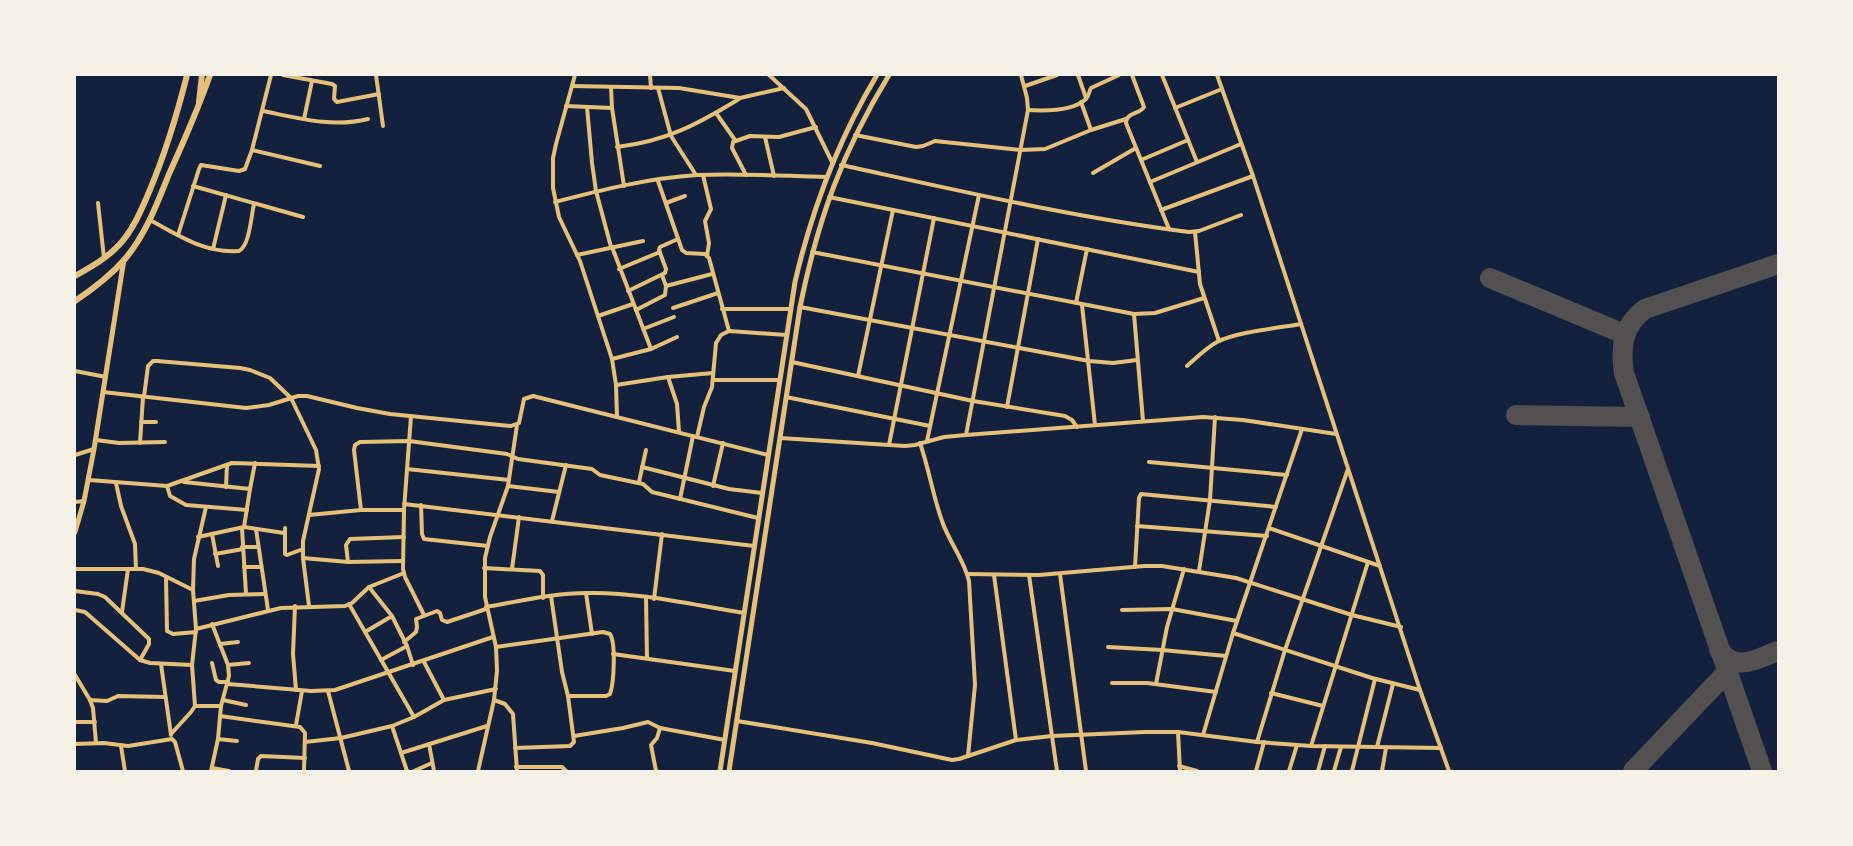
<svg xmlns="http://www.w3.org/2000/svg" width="1853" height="846" font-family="'DM Sans',sans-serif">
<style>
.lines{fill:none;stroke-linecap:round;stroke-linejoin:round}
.taxiway{stroke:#525050;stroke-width:20}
.minor{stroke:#e5c07b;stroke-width:4}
.tertiary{stroke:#e5c07b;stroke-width:5}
.primary{stroke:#e5c07b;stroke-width:6}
</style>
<rect width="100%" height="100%" fill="#14213d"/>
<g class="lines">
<!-- taxiway -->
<g class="taxiway">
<path d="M1490,278L1624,334"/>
<path d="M1516,415L1640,417"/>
<path d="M1719,650C1737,673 1756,659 1778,651"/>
<path d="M1633,771L1728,671"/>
<path d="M1762,771L1624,373C1620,347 1623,325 1645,309L1778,264"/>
</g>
<!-- minor -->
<g class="minor">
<path d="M283,75L332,84L335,86L334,99L337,102L379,94"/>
<path d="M376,75L383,126"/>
<path d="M575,75L556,144L553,158V188L559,217L580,261L612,359L616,385L617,417"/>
<path d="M650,75L651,88"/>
<path d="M769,75L806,109L832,162"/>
<path d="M1078,75L1086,98"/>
<path d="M1132,75L1144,107C1139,115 1126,112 1126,123L1169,229"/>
<path d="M1162,75L1197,162"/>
<path d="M1217,75L1253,176L1420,690L1449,771"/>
<path d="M572,86L679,88L740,98L784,88"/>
<path d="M1025,86L1057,75"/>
<path d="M611,87L612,108L624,186"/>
<path d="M658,88L671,136L696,175"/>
<path d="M1081,102L1091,130"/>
<path d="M566,106L612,108"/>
<path d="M587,107L592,163L596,191L611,247"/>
<path d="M1175,108L1222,89"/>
<path d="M1028,110C1044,111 1073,111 1086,99C1089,96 1089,91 1091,88L1119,75"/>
<path d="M263,111C298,118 332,128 368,119"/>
<path d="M716,113L735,140"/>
<path d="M304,119L312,81"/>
<path d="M855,135L916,147L923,146L935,141L1020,150L1045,149L1091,130L1126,119"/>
<path d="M765,137L774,176"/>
<path d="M617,147C667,141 698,124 739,99"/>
<path d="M252,150L320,166"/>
<path d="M1141,160L1188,140"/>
<path d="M841,165C956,190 1072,217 1189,232L1199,231L1241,215"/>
<path d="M1093,173L1136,148"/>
<path d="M703,175L711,209L705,221L709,243L707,256"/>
<path d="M746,175L732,148L733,142L750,136L779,137L816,127"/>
<path d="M658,181L682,250L686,253L705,254L709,258L729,331"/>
<path d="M1150,182L1241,144"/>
<path d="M193,186L303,217"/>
<path d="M829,197L1199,272"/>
<path d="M555,202C601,190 649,178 697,175C740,173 784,176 827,177"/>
<path d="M98,203L104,258"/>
<path d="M666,203L685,196"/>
<path d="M1161,210L1253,176"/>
<path d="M150,220C177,235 206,254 239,251C250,245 251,216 254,204"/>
<path d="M1195,232L1200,284L1219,341"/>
<path d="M178,235L199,169L201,165L239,171L245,169L252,150L271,75"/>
<path d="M612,247L651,349"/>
<path d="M213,249L226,195"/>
<path d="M812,252L1134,314L1155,313L1204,298"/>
<path d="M577,255L643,241"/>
<path d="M619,269L660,252"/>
<path d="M666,286L712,274"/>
<path d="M628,291L665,273L666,269L659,250L660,247L678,239"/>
<path d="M1076,303L1087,249"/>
<path d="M1082,305L1095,425"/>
<path d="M800,307L1089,361L1113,363L1137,360"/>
<path d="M673,308L718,293"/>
<path d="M722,309H790"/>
<path d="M636,310L665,295L666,286L662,275"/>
<path d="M1134,314L1143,421"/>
<path d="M598,316L633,304"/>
<path d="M643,329L674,317"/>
<path d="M612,359L651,349L677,337"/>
<path d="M792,362L973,401L1065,416L1072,420L1077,427"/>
<path d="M1187,366C1196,358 1206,348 1217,342C1236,332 1278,328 1301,324"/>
<path d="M75,371L106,377"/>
<path d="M858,376L893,210"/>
<path d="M668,377L677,404L679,432"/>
<path d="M713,380H779"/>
<path d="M616,385L668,377L713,373"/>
<path d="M103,392L246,408L269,405L298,396H307L357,408L390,414L511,426L519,423L524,399L533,396L768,455"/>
<path d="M144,397L148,366L153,361H157L240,368L250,370L270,378L291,398L316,450L319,469L303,541V558L309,606"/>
<path d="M786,397L930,426"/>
<path d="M1007,407L1038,239"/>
<path d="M411,416L404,510L403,569L405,577L424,615"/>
<path d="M141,422H156"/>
<path d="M966,435L1028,110L1027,98L1021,75"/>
<path d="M697,437L704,407L712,387L716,343L721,335L729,331L786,335"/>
<path d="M780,438L905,446L915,445L944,437L966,435L1203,417L1243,420L1336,434"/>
<path d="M96,440L119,443L165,442"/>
<path d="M927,441L979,195"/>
<path d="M140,443L143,397"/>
<path d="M920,443C929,469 933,496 942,521C949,542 964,559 969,581L975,685L968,756"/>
<path d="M889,445L934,218"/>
<path d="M75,455L94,449"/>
<path d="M1149,462L1287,475"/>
<path d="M642,467L729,489L762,493"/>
<path d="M407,469L509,480"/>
<path d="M89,480L167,486L232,463L319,466"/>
<path d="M184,482L250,489L255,463"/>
<path d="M639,482L646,450"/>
<path d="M116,483L121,506L135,544L136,569"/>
<path d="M167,486L170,496L186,505L247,510"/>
<path d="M508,486L559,492"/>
<path d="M713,486L723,443"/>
<path d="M226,487L227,465"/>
<path d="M680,499L693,436"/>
<path d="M75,502L84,501"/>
<path d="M404,504L754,546"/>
<path d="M421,505L422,534L424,539L488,546"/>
<path d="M361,510L354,450L355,445L360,442L409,441L507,454L518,459L592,469L600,475L643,484L652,492L758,518"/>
<path d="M309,515L361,510H404"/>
<path d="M552,521L566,465"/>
<path d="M1137,526L1267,536"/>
<path d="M244,527L250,489"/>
<path d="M242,528L246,594"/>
<path d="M285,528V554L287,555L303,549"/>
<path d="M1269,528L1380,566"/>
<path d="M256,529L268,610"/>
<path d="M212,534L218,566"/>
<path d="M198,537L244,527L284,533"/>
<path d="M242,547H258"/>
<path d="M215,554L243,549"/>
<path d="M303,558L348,562L403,561"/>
<path d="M348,562L346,545L350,539L404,537"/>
<path d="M244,567H261"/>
<path d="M1135,567L1139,498L1141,494L1276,507"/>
<path d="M484,568L540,571L543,575V598"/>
<path d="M75,569H143L159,573L193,590"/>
<path d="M512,569L519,517"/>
<path d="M1199,571L1210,500L1215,417"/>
<path d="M967,574L1039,575L1144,566H1162L1236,578L1352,615L1401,627"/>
<path d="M1060,574L1086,771"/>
<path d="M994,575L1016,740"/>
<path d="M1029,575L1057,771"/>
<path d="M166,577L167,631L173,634L196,632"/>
<path d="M369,587L392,616L407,646L413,665"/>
<path d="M75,591L98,594L105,597L149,639V644L140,660"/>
<path d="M586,593L592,634"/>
<path d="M646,598L647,658"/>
<path d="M654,599L662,534"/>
<path d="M194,601L229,595L265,594"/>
<path d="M349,604L414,717"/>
<path d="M295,606L293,654L296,690"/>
<path d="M486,607C520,601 554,593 588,593C640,592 693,605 744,613"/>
<path d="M75,610L85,612L140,660L150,663L192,665"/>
<path d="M1122,610L1172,609L1237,621"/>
<path d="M122,612L128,569"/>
<path d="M196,629L281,608L345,606L352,603L369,587L404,573"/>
<path d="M365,632L392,616"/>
<path d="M1233,633L1372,678L1420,690"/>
<path d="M404,642L416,632L417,627L416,619L437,611L440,613L442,620L447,622L486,609"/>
<path d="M220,644L238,642"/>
<path d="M496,647L603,632L610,634C616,643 614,683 610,694L606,696H568"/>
<path d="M1108,647L1162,650L1226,656"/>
<path d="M613,654L735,671"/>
<path d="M381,660L407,646"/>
<path d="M424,662L444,700"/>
<path d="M212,663L216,680L219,682H228"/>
<path d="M161,664L171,735"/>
<path d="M228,665L249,663"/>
<path d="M75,675L90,700L93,708L96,743"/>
<path d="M1112,683H1147L1216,692"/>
<path d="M228,684L311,691L335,690L493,637"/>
<path d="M1156,684L1167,627L1184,569"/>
<path d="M328,691L349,771"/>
<path d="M1271,693L1323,706"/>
<path d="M90,700L107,701L118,696L165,697"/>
<path d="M223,700L246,705"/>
<path d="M494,700L505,704L513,714L517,771"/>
<path d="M195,706H221"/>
<path d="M220,716L300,727L305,733L304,771"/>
<path d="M737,721L872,743L952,760L959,759L1016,740L1052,736L1145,732H1178L1257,742L1311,746L1441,748"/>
<path d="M75,722H95"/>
<path d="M296,725L302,691"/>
<path d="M392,726L407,771"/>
<path d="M1178,732L1180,771"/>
<path d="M171,734L191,712L195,706L192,665L196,629L193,590L194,559L206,507"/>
<path d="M1203,735L1233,633L1302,429"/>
<path d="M574,736L623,728L648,722L660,728L725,740"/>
<path d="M218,739L237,741"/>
<path d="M305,742L341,738L392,726L414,717L444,700L496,689"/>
<path d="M1257,742L1285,650L1348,469"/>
<path d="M75,744L104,743L128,746L172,739L175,742L183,771"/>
<path d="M429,744L434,771"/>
<path d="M121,746L125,771"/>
<path d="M1311,746L1368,562"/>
<path d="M1377,747L1393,684"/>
<path d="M515,748L570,746L574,742L568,696L562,672L551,596"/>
<path d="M401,753L487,726"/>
<path d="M1179,766L1197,771"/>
<path d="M516,767H562L566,771"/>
<path d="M212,768L229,771"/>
<path d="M211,771L218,739L221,706L229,676L228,665L212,624"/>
<path d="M256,771L258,759L261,756L305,758"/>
<path d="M414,771L432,763"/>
<path d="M478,771L494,700L497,671L496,647L485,597V558L490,537L508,486L517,425"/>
<path d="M656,771L651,745L657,738L660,728"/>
<path d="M1256,771L1264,742"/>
<path d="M1289,771L1297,745"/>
<path d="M1318,771L1325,746"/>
<path d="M1334,771L1341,747"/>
<path d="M1352,771L1375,679"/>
<path d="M1382,771L1386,748"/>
</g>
<!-- tertiary -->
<g class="tertiary">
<path d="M75,532L84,501L94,449L124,259"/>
<path d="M720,771L795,282C812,209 838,140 877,75"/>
<path d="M729,771L800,307C818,219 842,152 889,75"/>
</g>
<!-- primary -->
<g class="primary">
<path d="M199,102L202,75"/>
<path d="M75,276C91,267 107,258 119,245C133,230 141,211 149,192C165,154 177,115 187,75"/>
<path d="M75,301C93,289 111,275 125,259C146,234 157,204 169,174C184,141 198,109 210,75"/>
</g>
</g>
<!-- border -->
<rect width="1853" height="846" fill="none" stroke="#f6f1e7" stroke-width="152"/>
</svg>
